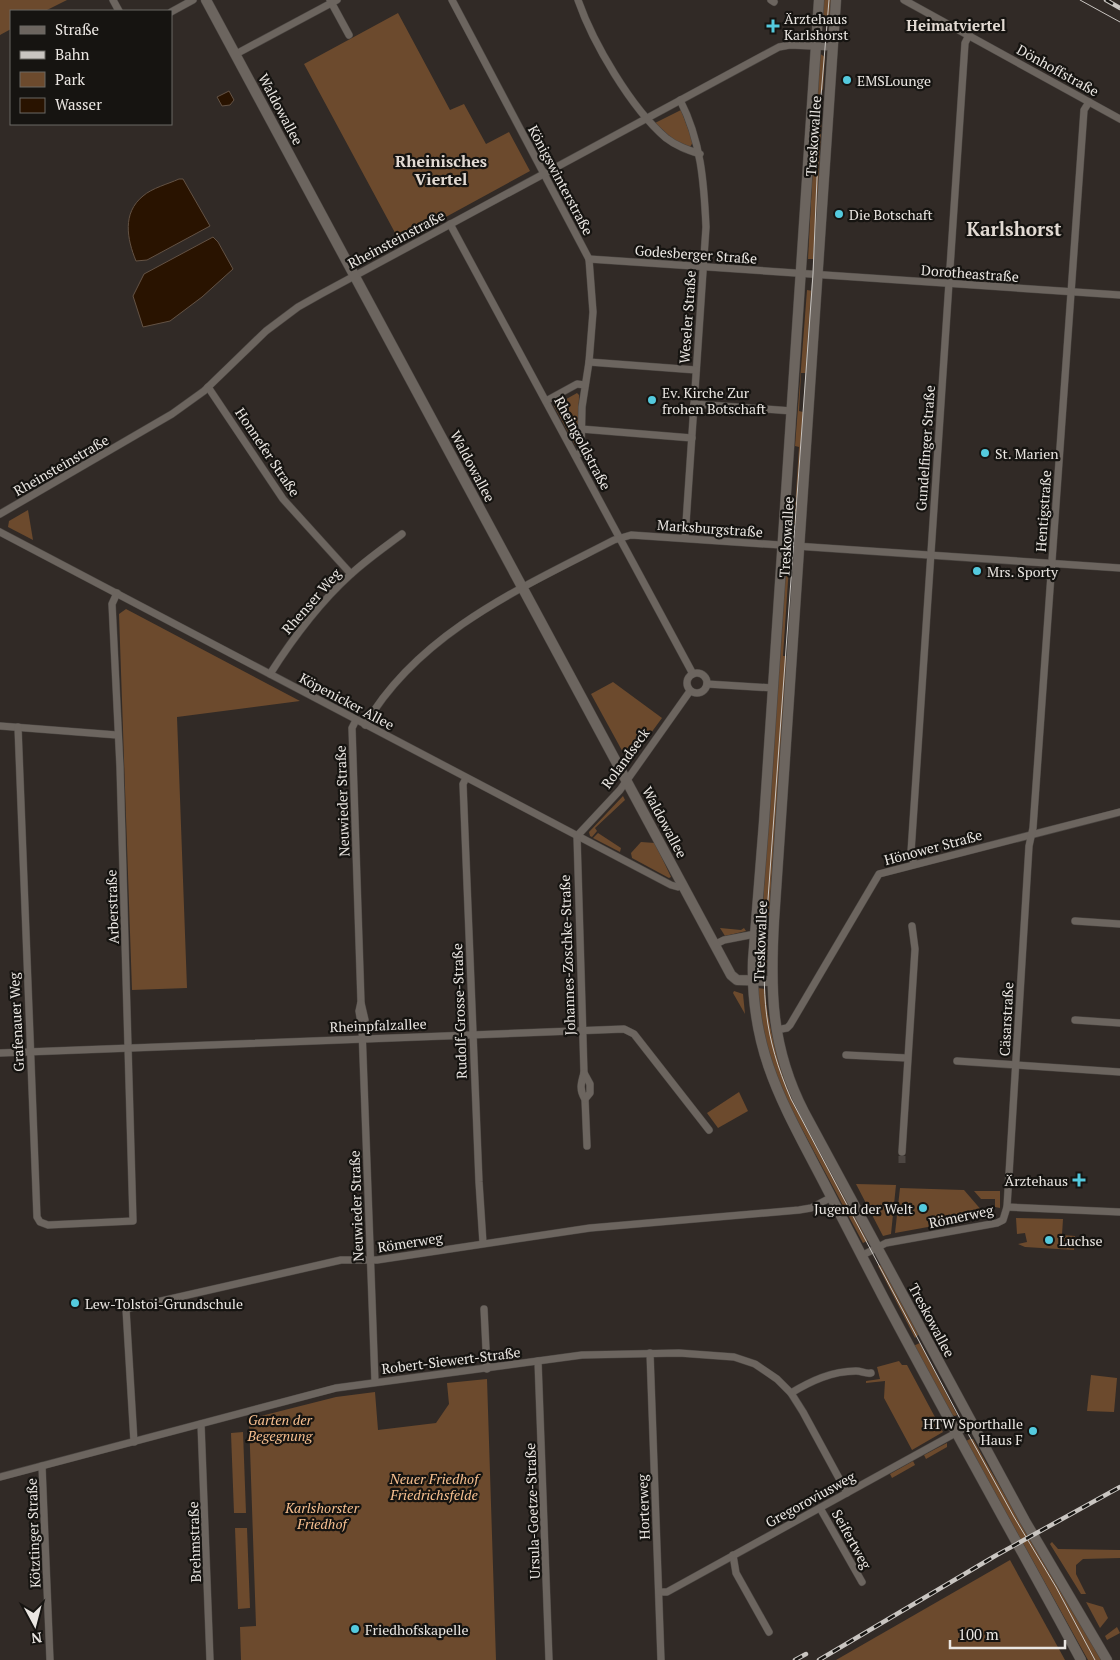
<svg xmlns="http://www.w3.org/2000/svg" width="1120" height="1660" font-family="'PT Serif',serif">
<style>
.green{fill:#6c4a2d}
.water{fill:#291300;stroke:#635244}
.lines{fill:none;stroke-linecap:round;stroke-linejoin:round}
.street-tunnel{stroke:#4d4642;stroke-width:7;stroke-dasharray:7 3.5;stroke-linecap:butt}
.street-casing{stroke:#4b4642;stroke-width:8}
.secondary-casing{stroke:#4b4642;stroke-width:11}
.street{stroke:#6c655f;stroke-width:7}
.secondary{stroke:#6c655f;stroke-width:10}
.tram{stroke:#c9c5c1;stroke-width:1}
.rail-casing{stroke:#c9c5c1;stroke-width:4.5}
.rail{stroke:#161411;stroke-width:2.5;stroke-dasharray:8;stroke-linecap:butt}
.poi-dot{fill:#54cade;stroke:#161411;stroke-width:2}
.labels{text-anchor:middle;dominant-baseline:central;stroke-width:4.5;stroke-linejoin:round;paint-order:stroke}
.poi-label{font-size:14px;fill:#eae6e2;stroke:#161411;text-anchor:start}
.street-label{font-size:14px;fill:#eae6e2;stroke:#161411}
.park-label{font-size:14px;font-style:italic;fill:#f8c090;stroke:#161411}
.neighbourhood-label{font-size:15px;font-weight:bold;fill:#e2dad3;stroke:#161411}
.quarter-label{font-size:16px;font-weight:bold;fill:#e2dad3;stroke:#161411}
.district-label{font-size:19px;font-weight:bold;fill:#e2dad3;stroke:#161411}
</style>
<rect width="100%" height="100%" fill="#312a26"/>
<!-- green -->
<g class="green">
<path d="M0,0H67L45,11H11V29L0,35Z"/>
<path d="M822,0H832L831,24H822Z"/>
<path d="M398,13L450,110L464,104L486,144L509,132L530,171L400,242L304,64Z"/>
<path d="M819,53L825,57L823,89L816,101Z"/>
<path d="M681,110L693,142L690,147L674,140L655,123Z"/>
<path d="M822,110L815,259H808L815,125Z"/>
<path d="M807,290L813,291L807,373H801L799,411L803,412L805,408L796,524H794L799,447L795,446Z"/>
<path d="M577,393L579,395L578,445H575L554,406Z"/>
<path d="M28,510L33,540L8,527L9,521Z"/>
<path d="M786,566H789L783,656H787L769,916L762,915Z"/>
<path d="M126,609L300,701L177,717L187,988L132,990L119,614Z"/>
<path d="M613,682L662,718L634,756H625L591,694Z"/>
<path d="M623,796L625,800L595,828L597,831L592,837L590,836L589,832Z"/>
<path d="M598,833L621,848L620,852L593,838Z"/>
<path d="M641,842L655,843L671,877L669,878L632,858L631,853Z"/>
<path d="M720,928L741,930L744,928L746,931L725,936Z"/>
<path d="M759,941L768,947L767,963L758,962Z"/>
<path d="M758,988L765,989C771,1080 827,1161 869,1240L863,1243L779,1086L762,1030Z"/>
<path d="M734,991L743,994L745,1014L733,993Z"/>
<path d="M739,1092L748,1111L718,1128L707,1113Z"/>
<path d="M856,1184L896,1185L891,1234L883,1236Z"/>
<path d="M900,1188L964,1190L983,1212V1217L895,1233Z"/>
<path d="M974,1191H1000V1208L995,1207V1199H981Z"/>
<path d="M1016,1218L1063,1219L1062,1235L1075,1236L1074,1250L1025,1247L1018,1244L1027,1242L1025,1233L1017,1234Z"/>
<path d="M879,1265L883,1266L920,1333L915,1338L878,1266Z"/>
<path d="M920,1343L957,1415L955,1416L952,1415L913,1346Z"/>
<path d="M899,1361L902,1365H907L943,1432L912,1450L884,1398L885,1381L866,1383V1381L880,1379L877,1367Z"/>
<path d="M1091,1375L1117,1378L1114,1412L1087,1411Z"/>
<path d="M487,1379L496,1660H241L240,1627L256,1626L249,1419L336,1397L375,1392L378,1430L436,1423L449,1404L447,1383Z"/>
<path d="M243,1432L246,1513H234L231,1433Z"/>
<path d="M970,1439H973C1014,1514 1061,1585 1102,1660H1088L966,1441Z"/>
<path d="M947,1443V1447L926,1459L924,1455Z"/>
<path d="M913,1461L915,1465L892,1478L890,1474Z"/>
<path d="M235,1528H247L250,1608L238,1609Z"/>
<path d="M1052,1542L1058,1549L1120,1550V1558L1083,1559L1076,1565V1574L1086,1594H1081L1050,1544Z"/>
<path d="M1010,1560L1065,1660H836Z"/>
<path d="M1086,1602L1103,1607L1108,1618L1100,1628Z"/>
<path d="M1117,1627L1120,1633L1107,1640L1105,1636Z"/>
</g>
<!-- water -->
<g class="water">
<path d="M229,91L234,100L230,105L222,106L217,97Z"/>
<path d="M179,179H183L210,226L147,260L136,261C127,239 122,213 143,196C152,188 168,184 179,179Z"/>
<path d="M213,237L218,242L233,269L202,297L170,321L143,327L133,296L144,274Z"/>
</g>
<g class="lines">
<!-- street-tunnel -->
<path class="street-tunnel" d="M902,1163V1152"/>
<defs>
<g id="street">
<path d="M113,0L119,11"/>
<path d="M330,0L349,35"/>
<path d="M452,0L589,259L593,312L589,362L582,407L581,453L575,455"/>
<path d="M578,0C593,43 631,108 666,138C676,146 688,150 700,154"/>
<path d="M771,0L774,2"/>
<path d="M904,0L1120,119"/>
<path d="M171,12L193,0"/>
<path d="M236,54L337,0"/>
<path d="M680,100C701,141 704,182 706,227L685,538"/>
<path d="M450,224L693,674"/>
<path d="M589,259L1120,295"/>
<path d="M589,362L696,370"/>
<path d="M208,387L283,499L351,574"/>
<path d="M546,401L577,384L585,385"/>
<path d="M694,404L792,411"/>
<path d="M581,429L692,438"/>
<path d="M0,514L172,414L204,391L266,331L298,307L321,294L779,47L790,45L833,47"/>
<path d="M0,532L671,885L678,887L682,884"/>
<circle cx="697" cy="683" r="10"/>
<path d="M270,674C293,638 318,604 350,575C366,560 385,547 402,534"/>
<path d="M707,684L773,688"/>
<path d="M356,720L352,728L361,1002L359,1011L362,1029L375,1382"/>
<path d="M365,725C419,632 523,587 614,540L631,535L1120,568"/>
<path d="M0,726L117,735"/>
<path d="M18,727L37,1217L40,1222L48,1225L133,1221L120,767L112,604L117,593"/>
<path d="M466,778L463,784L479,1182L483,1243"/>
<path d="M577,836L584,1073C581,1083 579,1090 585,1099L587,1146"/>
<path d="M577,836L620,790L690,691"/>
<path d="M914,864L911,852L965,43L969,35"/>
<path d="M1075,921L1120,924"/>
<path d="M714,945L724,940L755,934"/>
<path d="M361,1003L365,1020L362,1029"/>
<path d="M1075,1020L1120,1023"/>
<path d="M776,1030L787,1028L790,1025L879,874L1120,812"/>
<path d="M0,1053L624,1029L634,1034L709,1130"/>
<path d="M846,1055L907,1058"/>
<path d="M957,1061L1120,1072"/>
<path d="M584,1073L590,1084V1093L585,1099"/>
<path d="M902,1152L915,949L912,926"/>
<path d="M1007,1207L1120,1212"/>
<path d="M861,1256L886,1243L997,1223L1003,1220L1007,1207L1029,846L1033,828L1084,110L1089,102"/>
<path d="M484,1309L487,1369"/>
<path d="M650,1353L661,1660"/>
<path d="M538,1361L549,1660"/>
<path d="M791,1393C811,1381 832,1371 856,1371C862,1371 865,1374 871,1373"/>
<path d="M201,1424L210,1660"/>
<path d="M134,1442L126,1309L341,1260H377L590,1228L799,1210L811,1208L832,1197"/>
<path d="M42,1466L50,1660"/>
<path d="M0,1477L336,1388L582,1355L679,1353L734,1357L755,1364L777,1379L791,1393L803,1412L847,1493"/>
<path d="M820,1508L862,1582"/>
<path d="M733,1555L736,1573L769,1632"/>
<path d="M659,1592H667L972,1424"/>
</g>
<g id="secondary">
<path d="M206,0L731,975L737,980L771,981"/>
<path d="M819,0L764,822L753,960C750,1051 783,1104 823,1181C843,1219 862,1257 882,1295C947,1418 1015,1538 1081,1660"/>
<path d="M836,0L774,921C770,991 771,1048 804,1112L1025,1521L1107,1660"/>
</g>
</defs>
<!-- street casing -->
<use href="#street" class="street-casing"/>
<!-- secondary casing -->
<use href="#secondary" class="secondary-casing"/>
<!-- street -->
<use href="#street" class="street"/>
<!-- secondary -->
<use href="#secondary" class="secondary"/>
<!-- tram -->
<g class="tram">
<path d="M829,0L820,108L813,274L766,927C762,995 763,1034 791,1099L965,1428L1014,1517L1056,1587L1095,1660"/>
<path d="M1080,0L1120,22"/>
</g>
<defs>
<g id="rail">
<path d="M1106,0L1120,8"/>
<path d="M795,1660L806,1654"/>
<path d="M819,1660L995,1556L1120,1487"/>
</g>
</defs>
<!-- rail casing -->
<use href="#rail" class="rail-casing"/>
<!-- rail -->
<use href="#rail" class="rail"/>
</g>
<!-- markers -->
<g class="poi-dot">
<path d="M770.5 18.5h5v5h5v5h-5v5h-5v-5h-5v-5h5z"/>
<circle cx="847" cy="80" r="5"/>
<circle cx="839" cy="214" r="5"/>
<circle cx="652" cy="400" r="5"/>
<circle cx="985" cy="453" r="5"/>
<circle cx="977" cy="571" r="5"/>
<path d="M1076.5 1172.5h5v5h5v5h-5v5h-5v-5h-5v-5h5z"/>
<circle cx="923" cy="1208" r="5"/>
<circle cx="1049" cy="1240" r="5"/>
<circle cx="75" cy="1303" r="5"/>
<circle cx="1033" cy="1431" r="5"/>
<circle cx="355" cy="1629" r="5"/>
</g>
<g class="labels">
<!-- poi labels -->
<g class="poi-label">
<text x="784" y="18">Ärztehaus<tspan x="784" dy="16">Karlshorst</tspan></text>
<text x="857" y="80">EMSLounge</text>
<text x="849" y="214">Die Botschaft</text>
<text x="662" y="392">Ev. Kirche Zur<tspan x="662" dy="16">frohen Botschaft</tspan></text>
<text x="995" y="453">St. Marien</text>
<text x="987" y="571">Mrs. Sporty</text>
<text x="1068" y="1180" text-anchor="end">Ärztehaus</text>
<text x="913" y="1208" text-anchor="end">Jugend der Welt</text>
<text x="1059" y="1240">Luchse</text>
<text x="85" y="1303">Lew-Tolstoi-Grundschule</text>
<text x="1023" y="1423" text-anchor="end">HTW Sporthalle<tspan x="1023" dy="16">Haus F</tspan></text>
<text x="365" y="1629">Friedhofskapelle</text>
</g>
<!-- street labels -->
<g class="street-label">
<text transform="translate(1058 70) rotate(29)">Dönhoffstraße</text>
<text transform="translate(281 109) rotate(62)">Waldowallee</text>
<text transform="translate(813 136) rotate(-86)">Treskowallee</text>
<text transform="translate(561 180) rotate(62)">Königswinterstraße</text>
<text transform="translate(396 239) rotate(-28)">Rheinsteinstraße</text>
<text transform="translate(696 254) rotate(4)">Godesberger Straße</text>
<text transform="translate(970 273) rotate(4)">Dorotheastraße</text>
<text transform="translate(687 317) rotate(-86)">Weseler Straße</text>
<text transform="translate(583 443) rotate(62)">Rheingoldstraße</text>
<text transform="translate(925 448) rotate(-86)">Gundelfinger Straße</text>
<text transform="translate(268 452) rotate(56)">Honnefer Straße</text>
<text transform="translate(61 465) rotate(-30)">Rheinsteinstraße</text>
<text transform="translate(473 466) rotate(62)">Waldowallee</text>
<text transform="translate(1043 511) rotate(-86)">Hentigstraße</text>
<text transform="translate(710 528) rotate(4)">Marksburgstraße</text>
<text transform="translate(786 537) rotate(-87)">Treskowallee</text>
<text transform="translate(311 601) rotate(-49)">Rhenser Weg</text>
<text transform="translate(347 701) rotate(28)">Köpenicker Allee</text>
<text transform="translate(625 758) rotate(-54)">Rolandseck</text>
<text transform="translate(342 801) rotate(-92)">Neuwieder Straße</text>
<text transform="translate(665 822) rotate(62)">Waldowallee</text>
<text transform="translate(933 847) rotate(-15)">Hönower Straße</text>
<text transform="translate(112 907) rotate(-92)">Arberstraße</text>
<text transform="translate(760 941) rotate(-88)">Treskowallee</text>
<text transform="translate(567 955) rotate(-92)">Johannes-Zoschke-Straße</text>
<text transform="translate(459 1011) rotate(-92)">Rudolf-Grosse-Straße</text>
<text transform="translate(1006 1019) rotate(-87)">Cäsarstraße</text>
<text transform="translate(16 1022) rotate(-93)">Grafenauer Weg</text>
<text transform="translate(378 1025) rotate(-2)">Rheinpfalzallee</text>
<text transform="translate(356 1206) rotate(-92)">Neuwieder Straße</text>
<text transform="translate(961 1216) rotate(-12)">Römerweg</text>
<text transform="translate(410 1242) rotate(-9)">Römerweg</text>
<text transform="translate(932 1320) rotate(62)">Treskowallee</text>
<text transform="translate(451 1360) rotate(-7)">Robert-Siewert-Straße</text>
<text transform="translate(810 1499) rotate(-29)">Gregoroviusweg</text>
<text transform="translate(643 1507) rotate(-92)">Horterweg</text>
<text transform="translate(532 1511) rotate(-92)">Ursula-Goetze-Straße</text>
<text transform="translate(33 1533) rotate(-92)">Kötztinger Straße</text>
<text transform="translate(852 1539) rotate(61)">Seifertweg</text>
<text transform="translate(194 1542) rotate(-92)">Brehmstraße</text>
</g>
<!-- park labels -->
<g class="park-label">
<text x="280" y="1419">Garten der<tspan x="280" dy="16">Begegnung</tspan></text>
<text x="434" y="1478">Neuer Friedhof<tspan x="434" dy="16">Friedrichsfelde</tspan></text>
<text x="322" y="1507">Karlshorster<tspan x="322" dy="16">Friedhof</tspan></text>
</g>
<!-- neighbourhood labels -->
<g class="neighbourhood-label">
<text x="956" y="25">Heimatviertel</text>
</g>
<!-- quarter labels -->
<g class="quarter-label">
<text x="441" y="161">Rheinisches<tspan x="441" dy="18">Viertel</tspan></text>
</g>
<!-- district labels -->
<g class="district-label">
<text x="1014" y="228">Karlshorst</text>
</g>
</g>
<!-- legend -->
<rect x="10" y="10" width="162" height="115" fill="#161411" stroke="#6b6865"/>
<rect x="20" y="26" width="25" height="8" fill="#6c655f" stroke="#6b6865"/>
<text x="55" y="35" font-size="15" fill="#eae6e2">Straße</text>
<rect x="20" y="51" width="25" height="8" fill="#c9c5c1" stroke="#6b6865"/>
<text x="55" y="60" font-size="15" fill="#eae6e2">Bahn</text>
<rect x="20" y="72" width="25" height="15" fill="#6c4a2d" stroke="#6b6865"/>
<text x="55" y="85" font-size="15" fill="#eae6e2">Park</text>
<rect x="20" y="98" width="25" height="15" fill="#291300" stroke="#6b6865"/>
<text x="55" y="110" font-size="15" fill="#eae6e2">Wasser</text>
<!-- north arrow -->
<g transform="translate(35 1625) rotate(173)" stroke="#161411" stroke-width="4" paint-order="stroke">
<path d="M0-4L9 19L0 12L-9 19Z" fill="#eae6e2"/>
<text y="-8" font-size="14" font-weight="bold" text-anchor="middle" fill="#eae6e2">N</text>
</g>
<!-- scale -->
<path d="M950 1640v8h115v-8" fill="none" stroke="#eae6e2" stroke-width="2.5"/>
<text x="958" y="1640" font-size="15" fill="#eae6e2" stroke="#161411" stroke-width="4" paint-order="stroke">100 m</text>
</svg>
